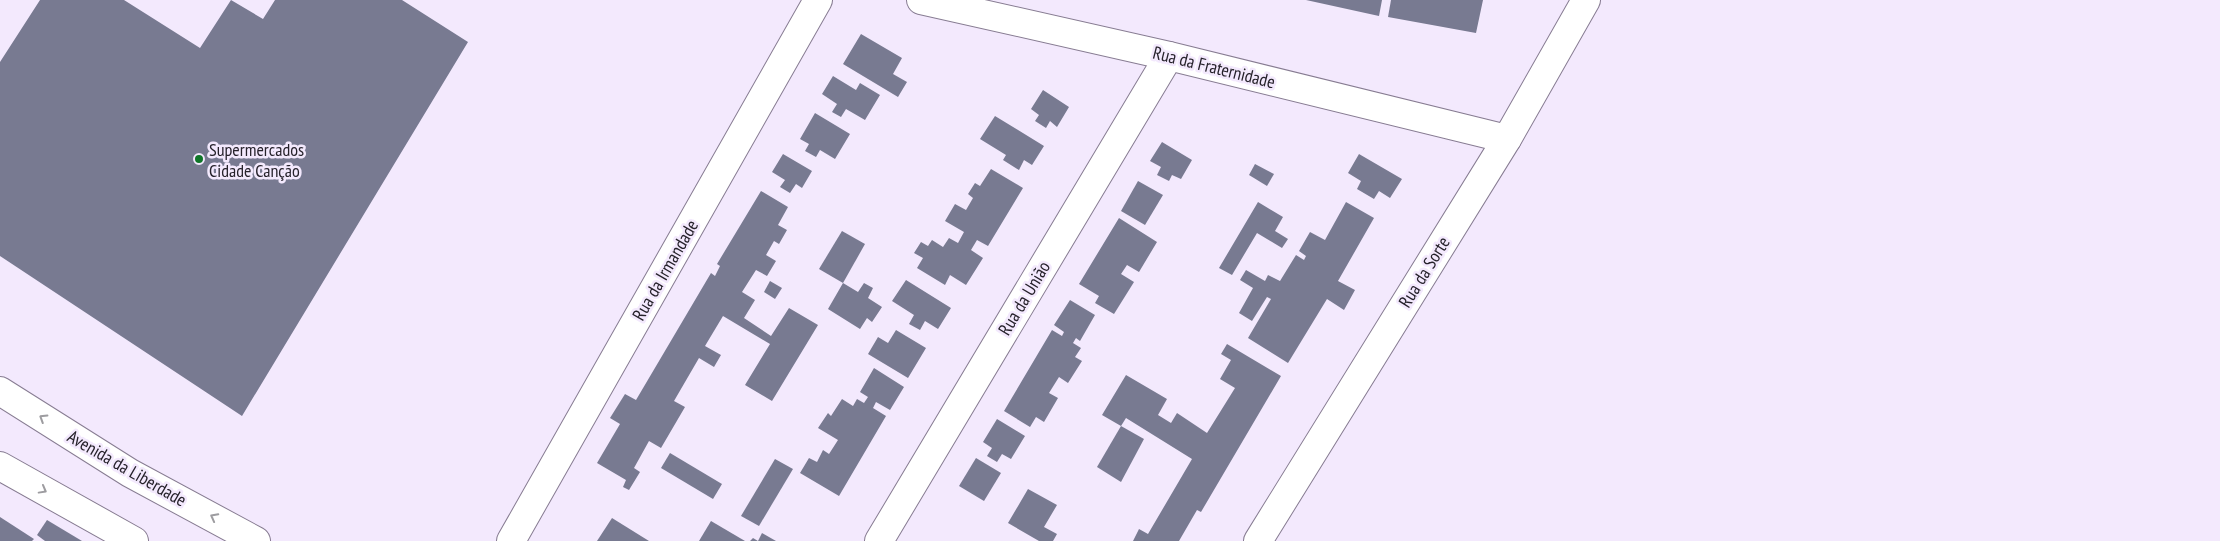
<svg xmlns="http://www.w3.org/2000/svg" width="2220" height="541" font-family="'PT Sans Narrow',sans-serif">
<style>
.building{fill:#787a91}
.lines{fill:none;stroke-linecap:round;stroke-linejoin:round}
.minor-casing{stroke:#877c92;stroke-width:30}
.tertiary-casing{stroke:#877c92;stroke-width:30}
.minor{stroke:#fff;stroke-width:28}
.tertiary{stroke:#fff;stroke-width:28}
.oneway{stroke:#9d9ca0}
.poi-dot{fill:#0f7628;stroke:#f3e9fd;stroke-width:2}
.labels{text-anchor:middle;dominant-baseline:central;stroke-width:5;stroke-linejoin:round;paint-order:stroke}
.street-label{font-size:18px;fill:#26222b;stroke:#f3e9fd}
.poi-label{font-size:18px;fill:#26222b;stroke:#f3e9fd;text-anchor:start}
</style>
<rect width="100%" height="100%" fill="#f3e9fd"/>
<!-- building -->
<g class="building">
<path d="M40,0H124L200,48L231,0L263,19L275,0H402L468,42L242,416L0,256V62Z"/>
<path d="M1306,0H1382L1379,16Z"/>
<path d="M1391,0H1483L1476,33L1388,17Z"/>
<path d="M861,34L902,58L893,74L907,82L898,97L843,64Z"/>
<path d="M833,76L856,90L860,83L880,95L865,120L846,109L841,117L832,112L837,104L822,94Z"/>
<path d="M1043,90L1069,107L1057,127L1050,121L1046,128L1035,121L1039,115L1031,109Z"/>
<path d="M815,113L850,134L835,159L820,150L816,157L805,151L809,144L800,139Z"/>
<path d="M995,116L1044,146L1032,165L1024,160L1019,170L1003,160L1006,155L980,139Z"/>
<path d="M1162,142L1192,160L1181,179L1172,175L1169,181L1157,175L1161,167L1150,161Z"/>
<path d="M783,154L812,171L802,188L796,184L790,193L780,187L785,180L772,172Z"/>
<path d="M1359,154L1402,179L1390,198L1379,191L1374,199L1357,189L1361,181L1348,173Z"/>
<path d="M1255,164L1274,174L1267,186L1249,175Z"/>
<path d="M991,169L1023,188L988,246L977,240L971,250L983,258L966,285L950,275L945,285L917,268L923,258L914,253L921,242L928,246L932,240L943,247L949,238L958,243L964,232L945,221L955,204L966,210L973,198L968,194L975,183L980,186Z"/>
<path d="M1138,181L1163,195L1145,225L1121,211Z"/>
<path d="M761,191L788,207L778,225L787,230L779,244L774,241L766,255L776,261L767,276L756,270L742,292L755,300L744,318L771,336L789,308L818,325L772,401L745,385L770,344L723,316L705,346L721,355L714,367L699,358L674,401L685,407L661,448L649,441L634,468L640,472L629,490L623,487L626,480L597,463L620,424L610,418L625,394L636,400L711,273L715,276L720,266L717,264Z"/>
<path d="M1258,202L1283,217L1275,231L1288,239L1282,248L1257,233L1232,275L1219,268Z"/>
<path d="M1346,202L1374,218L1338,281L1355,290L1344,310L1327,299L1288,363L1248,338L1271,299L1267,297L1252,321L1239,313L1253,288L1240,280L1246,270L1265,281L1268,275L1280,281L1296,255L1304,260L1306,256L1299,251L1310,232L1325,240Z"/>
<path d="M1119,218L1157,242L1139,272L1127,265L1121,274L1134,282L1114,314L1095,303L1099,296L1079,284Z"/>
<path d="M842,231L865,244L843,283L819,269Z"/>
<path d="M906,280L951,308L938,329L925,321L920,330L909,324L914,315L892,301Z"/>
<path d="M770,281L782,288L775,299L764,292Z"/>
<path d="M843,283L858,292L864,283L873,288L868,298L882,307L872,322L867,318L860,329L828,309Z"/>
<path d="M1070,300L1095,315L1080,341L1076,338L1073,343L1081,348L1075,357L1082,361L1068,383L1059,377L1049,393L1058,398L1044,422L1036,417L1030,427L1004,411L1052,330L1062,336L1064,332L1054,325Z"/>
<path d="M896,330L926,348L908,378L868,354L878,337L888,343Z"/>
<path d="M1227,344L1281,376L1201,512L1197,510L1179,541H1133L1139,529L1148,534L1192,459L1126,418L1121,426L1102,415L1126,375L1167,399L1158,415L1171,423L1177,413L1207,433L1235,388L1220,379L1231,360L1221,354Z"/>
<path d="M874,368L904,387L890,410L876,402L873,408L886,416L839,496L800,473L809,458L817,462L823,450L829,454L838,440L818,428L828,413L831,416L842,399L853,406L857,399L864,403L868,397L860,392Z"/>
<path d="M997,419L1025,436L1011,459L1002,454L997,462L987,456L992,448L983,442Z"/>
<path d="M1121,426L1144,439L1121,482L1097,467Z"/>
<path d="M670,453L722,484L713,499L661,468Z"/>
<path d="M976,458L1001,473L984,501L959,486Z"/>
<path d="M775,459L793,469L759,526L741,516Z"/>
<path d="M1028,489L1057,505L1044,527L1057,534L1053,541H1039L1008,523Z"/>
<path d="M0,517L34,539L32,541H0Z"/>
<path d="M612,518L649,541H597Z"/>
<path d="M47,520L82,541H45L37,535Z"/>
<path d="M711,521L745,541H699Z"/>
<path d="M762,533L776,541H750L753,538L758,541Z"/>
</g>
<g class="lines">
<defs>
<g id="minor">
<path d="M921,0L1169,56L1507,139"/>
<path d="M511,541L818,0"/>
<path d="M879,541L1169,56"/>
<path d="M1258,541L1507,139L1586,0"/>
</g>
<g id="tertiary">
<path d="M0,391L130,473L256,541"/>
<path d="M0,466L134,541"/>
</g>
</defs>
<!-- minor casing -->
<use href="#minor" class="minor-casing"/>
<!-- tertiary casing -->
<use href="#tertiary" class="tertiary-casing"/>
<!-- minor -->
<use href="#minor" class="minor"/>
<!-- tertiary -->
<use href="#tertiary" class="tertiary"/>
</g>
<!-- one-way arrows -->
<defs><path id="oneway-chevron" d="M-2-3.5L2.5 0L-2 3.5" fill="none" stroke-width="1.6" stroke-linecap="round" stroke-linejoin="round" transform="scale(1.25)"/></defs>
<g class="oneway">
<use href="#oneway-chevron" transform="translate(43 418) rotate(-148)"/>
<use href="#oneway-chevron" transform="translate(43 490) rotate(29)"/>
<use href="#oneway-chevron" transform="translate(214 517) rotate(-152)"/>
</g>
<!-- markers -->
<circle class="poi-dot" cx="199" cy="159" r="5"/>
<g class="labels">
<!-- street labels -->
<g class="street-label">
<text transform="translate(1214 67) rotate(14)">Rua da Fraternidade</text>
<text transform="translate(665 270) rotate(-60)">Rua da Irmandade</text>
<text transform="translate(1424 272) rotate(-58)">Rua da Sorte</text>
<text transform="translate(1024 298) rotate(-59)">Rua da União</text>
<text transform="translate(127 468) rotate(30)">Avenida da Liberdade</text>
</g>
<!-- poi labels -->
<g class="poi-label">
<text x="209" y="149">Supermercados<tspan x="209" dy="21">Cidade Canção</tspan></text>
</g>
</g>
</svg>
